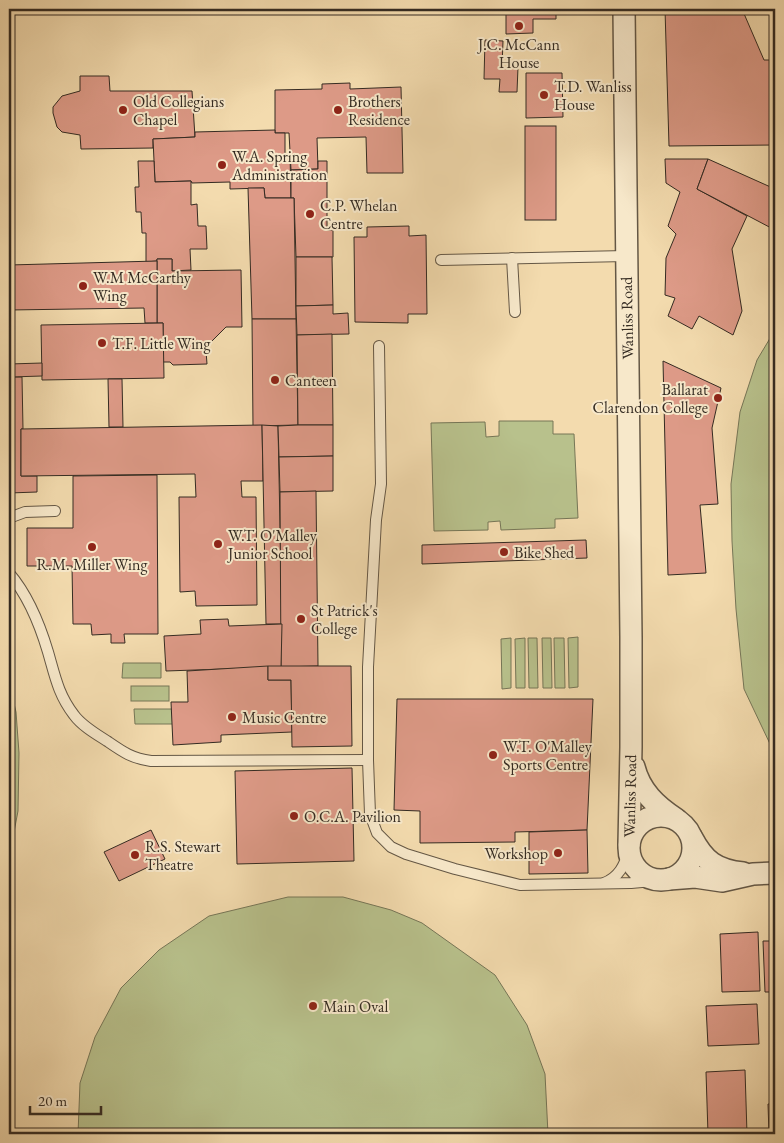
<svg xmlns="http://www.w3.org/2000/svg" width="784" height="1143" font-family="'EB Garamond',serif">
<style>
.green{fill:#b8c18c;stroke:#767657}
.building{fill:#dd9a87;stroke:#342b22}
.lines{fill:none;stroke-linecap:round;stroke-linejoin:round}
.service-casing{stroke:#645745;stroke-width:12}
.minor-casing{stroke:#645745;stroke-width:24}
.service{stroke:#f7e8ca;stroke-width:10}
.minor{stroke:#f7e8ca;stroke-width:21}
.poi-dot{fill:#8f2418;stroke:#f7e8ca;stroke-width:2}
.labels{text-anchor:middle;dominant-baseline:central;stroke-width:4;stroke-linejoin:round;paint-order:stroke}
.poi-label{font-size:16px;fill:#342b22;stroke:#f7e8ca;text-anchor:start}
.street-label{font-size:16px;fill:#342b22;stroke:#f7e8ca}
</style>
<rect width="100%" height="100%" fill="#f3dbae"/>
<filter id="stains"><feTurbulence type="fractalNoise" baseFrequency=".004" numOctaves="4"/><feColorMatrix values="0 0 0 0 .2 0 0 0 0 .09 0 0 0 0 .02 0 0 0 .5 -.17"/></filter>
<radialGradient id="worn" r=".72"><stop offset=".6" stop-color="#630" stop-opacity="0"/><stop offset="1" stop-color="#630" stop-opacity=".3"/></radialGradient>
<!-- green -->
<g class="green">
<path d="M775,330V751L771,746L744,689L736,609L732,541L731,484L740,412L757,360Z"/>
<path d="M499,421H553V434H574L578,518L555,519V528L501,530L500,521L488,522V530L434,531L431,423L485,422L486,437L499,436Z"/>
<path d="M578,637V687L569,688L568,638Z"/>
<path d="M511,638V688L502,689L501,639Z"/>
<path d="M525,638V688H516L515,639Z"/>
<path d="M528,638H537L538,688H529Z"/>
<path d="M542,638H551L552,688H543Z"/>
<path d="M554,638H564L565,688H555Z"/>
<path d="M123,663H161V678H122Z"/>
<path d="M9,683L16,712L19,753L18,811L9,858Z"/>
<rect x="131" y="686" width="38" height="15"/>
<path d="M134,709H173V724H135Z"/>
<path d="M288,897H343L391,910L422,923L495,975L527,1025L545,1074L548,1134H78L80,1083L95,1037L121,988L159,950L209,916Z"/>
</g>
<!-- building -->
<g class="building">
<path d="M506,9H556V19H533V33L506,34Z"/>
<path d="M665,9H742L764,60H775V145L669,146Z"/>
<path d="M485,40L503,41L502,67H518L517,92H499L500,79H484Z"/>
<path d="M526,73H562L563,117L526,118Z"/>
<path d="M80,76H109L110,91H192L195,137L153,139V148L81,149L80,135L62,132L57,127L53,113V107L62,96L80,91Z"/>
<path d="M350,83V89L401,87L403,173H367L366,137L317,138L318,169L291,170L289,133H275V90L322,89V84Z"/>
<rect x="525" y="126" width="31" height="94"/>
<path d="M275,130V133H285V154H290L291,198H265L264,188L230,189V182L192,183L191,181L155,182L153,139L195,137V132Z"/>
<path d="M665,159H708L697,189L747,216L732,249L742,311L733,335L699,316L692,329L668,316L675,298L665,295L666,258L676,234L668,226L680,192L666,183Z"/>
<path d="M708,159L775,189V230L697,189Z"/>
<path d="M138,161H154L155,182L191,181V205L197,204L198,226H206L207,249H190L191,270L172,271V259H157V261L146,262V233H142L141,212H136L135,187H139Z"/>
<path d="M318,161H327V230H333V257H296L294,198H291V170L318,169Z"/>
<path d="M248,188H264L265,198H294L296,319H252Z"/>
<path d="M409,226V236L426,235L427,314H408V323L355,322L354,237H367V227Z"/>
<path d="M296,257H332L333,305L296,306Z"/>
<path d="M157,259H172V271L241,270L242,327H226L202,351H206L207,364L173,365L170,362H163V323H157Z"/>
<path d="M157,261V323H145L144,308L9,310V265Z"/>
<path d="M333,305V314L348,313L349,334L297,335L296,306Z"/>
<path d="M9,318L10,377H22L23,429H21V476H37V492L9,493Z"/>
<path d="M252,319H296L298,425L253,426Z"/>
<path d="M163,323L164,378L42,380L41,325Z"/>
<path d="M332,334L333,425H298L297,335Z"/>
<path d="M663,361L721,388L712,428L718,504L700,505L706,573L668,575Z"/>
<path d="M42,363V376L10,377L9,364Z"/>
<path d="M108,379H122L123,427H109Z"/>
<path d="M262,425L263,481H241L242,497H256L257,605L196,606L195,591L180,592L179,497H196L195,474L21,476V429Z"/>
<path d="M262,425L278,426L282,624H266Z"/>
<path d="M298,425H333V456L279,457L278,426Z"/>
<path d="M333,456V491L280,492L279,457Z"/>
<path d="M157,475L158,634H124L125,643H111V634L92,635L91,624H73L72,566H27V528H73V476Z"/>
<path d="M316,491L318,666L281,667L280,492Z"/>
<path d="M586,540L587,558L422,564V545Z"/>
<path d="M228,619L229,626L282,624L281,667L166,671L164,636L201,634L200,620Z"/>
<path d="M268,666V680H291L292,732L221,735V742L173,745L171,702H188L187,671Z"/>
<path d="M268,666H351L352,746L292,747L291,680H268Z"/>
<path d="M397,699H593L587,830L515,832V842L420,843V811L394,810Z"/>
<path d="M352,768L354,861L237,864L235,771Z"/>
<path d="M151,830L165,859L119,881L104,852Z"/>
<path d="M587,830L588,873L529,874V832Z"/>
<path d="M758,932L760,991L722,992L720,934Z"/>
<path d="M763,941H775V992H765Z"/>
<path d="M757,1004L759,1044L708,1046L706,1006Z"/>
<path d="M745,1070L747,1134H708L706,1072Z"/>
<path d="M768,1104H775V1134H769Z"/>
</g>
<g class="lines">
<defs>
<g id="service">
<path d="M512,258L515,312"/>
<path d="M441,260L626,256"/>
<path d="M379,346L381,484L376,520L368,667V760L370,814L377,833L391,847L406,854L455,869L520,885L631,883L664,880"/>
<path d="M9,518L25,512L55,511"/>
<path d="M9,573C27,594 40,625 48,652C55,676 58,694 74,715C82,726 96,734 107,741C123,752 131,758 151,761L368,760"/>
<path d="M604,883C619,877 624,866 629,851"/>
</g>
<g id="minor">
<path d="M624,9L631,637V747L629,845"/>
<path d="M634,767C640,791 656,806 676,819"/>
<circle cx="661" cy="848" r="32"/>
<path d="M692,838C704,861 716,870 743,873"/>
<path d="M669,879L695,877L722,881L753,874L775,873"/>
</g>
</defs>
<!-- service casing -->
<use href="#service" class="service-casing"/>
<!-- minor casing -->
<use href="#minor" class="minor-casing"/>
<!-- service -->
<use href="#service" class="service"/>
<!-- minor -->
<use href="#minor" class="minor"/>
</g>
<!-- markers -->
<g class="poi-dot">
<circle cx="519" cy="26" r="5"/>
<circle cx="544" cy="95" r="5"/>
<circle cx="123" cy="110" r="5"/>
<circle cx="338" cy="110" r="5"/>
<circle cx="222" cy="165" r="5"/>
<circle cx="310" cy="214" r="5"/>
<circle cx="83" cy="286" r="5"/>
<circle cx="102" cy="343" r="5"/>
<circle cx="275" cy="380" r="5"/>
<circle cx="718" cy="398" r="5"/>
<circle cx="218" cy="544" r="5"/>
<circle cx="92" cy="547" r="5"/>
<circle cx="504" cy="552" r="5"/>
<circle cx="301" cy="619" r="5"/>
<circle cx="232" cy="717" r="5"/>
<circle cx="493" cy="755" r="5"/>
<circle cx="294" cy="816" r="5"/>
<circle cx="558" cy="853" r="5"/>
<circle cx="135" cy="855" r="5"/>
<circle cx="313" cy="1006" r="5"/>
</g>
<g class="labels">
<!-- poi labels -->
<g class="poi-label">
<text x="519" y="44" text-anchor="middle">J.C. McCann<tspan x="519" dy="18">House</tspan></text>
<text x="554" y="86">T.D. Wanliss<tspan x="554" dy="18">House</tspan></text>
<text x="133" y="101">Old Collegians<tspan x="133" dy="18">Chapel</tspan></text>
<text x="348" y="101">Brothers<tspan x="348" dy="18">Residence</tspan></text>
<text x="232" y="156">W.A. Spring<tspan x="232" dy="18">Administration</tspan></text>
<text x="320" y="205">C.P. Whelan<tspan x="320" dy="18">Centre</tspan></text>
<text x="93" y="277">W.M McCarthy<tspan x="93" dy="18">Wing</tspan></text>
<text x="112" y="343">T.F. Little Wing</text>
<text x="285" y="380">Canteen</text>
<text x="708" y="389" text-anchor="end">Ballarat<tspan x="708" dy="18">Clarendon College</tspan></text>
<text x="228" y="535">W.T. O'Malley<tspan x="228" dy="18">Junior School</tspan></text>
<text x="514" y="552">Bike Shed</text>
<text x="92" y="564" text-anchor="middle">R.M. Miller Wing</text>
<text x="311" y="610">St Patrick's<tspan x="311" dy="18">College</tspan></text>
<text x="242" y="717">Music Centre</text>
<text x="503" y="746">W.T. O'Malley<tspan x="503" dy="18">Sports Centre</tspan></text>
<text x="304" y="816">O.C.A. Pavilion</text>
<text x="145" y="846">R.S. Stewart<tspan x="145" dy="18">Theatre</tspan></text>
<text x="548" y="853" text-anchor="end">Workshop</text>
<text x="323" y="1006">Main Oval</text>
</g>
<!-- street labels -->
<g class="street-label">
<text transform="translate(627 318) rotate(-91)">Wanliss Road</text>
<text transform="translate(630 796) rotate(-89)">Wanliss Road</text>
</g>
</g>
<!-- margin -->
<rect width="784" height="1143" fill="none" stroke="#f3dbae" stroke-width="30"/>
<rect x="10" y="10" width="764" height="1123" fill="none" stroke="#342b22" stroke-width="2.5"/>
<rect x="15" y="15" width="754" height="1113" fill="none" stroke="#342b22"/>
<!-- scale -->
<path d="M30 1106v8h71v-8" fill="none" stroke="#342b22" stroke-width="2.5"/>
<text x="38" y="1106" font-size="15" fill="#342b22" stroke="#f7e8ca" stroke-width="4" paint-order="stroke">20 m</text>
<rect width="100%" height="100%" filter="url(#stains)"/>
<rect width="100%" height="100%" fill="url(#worn)"/>
</svg>
